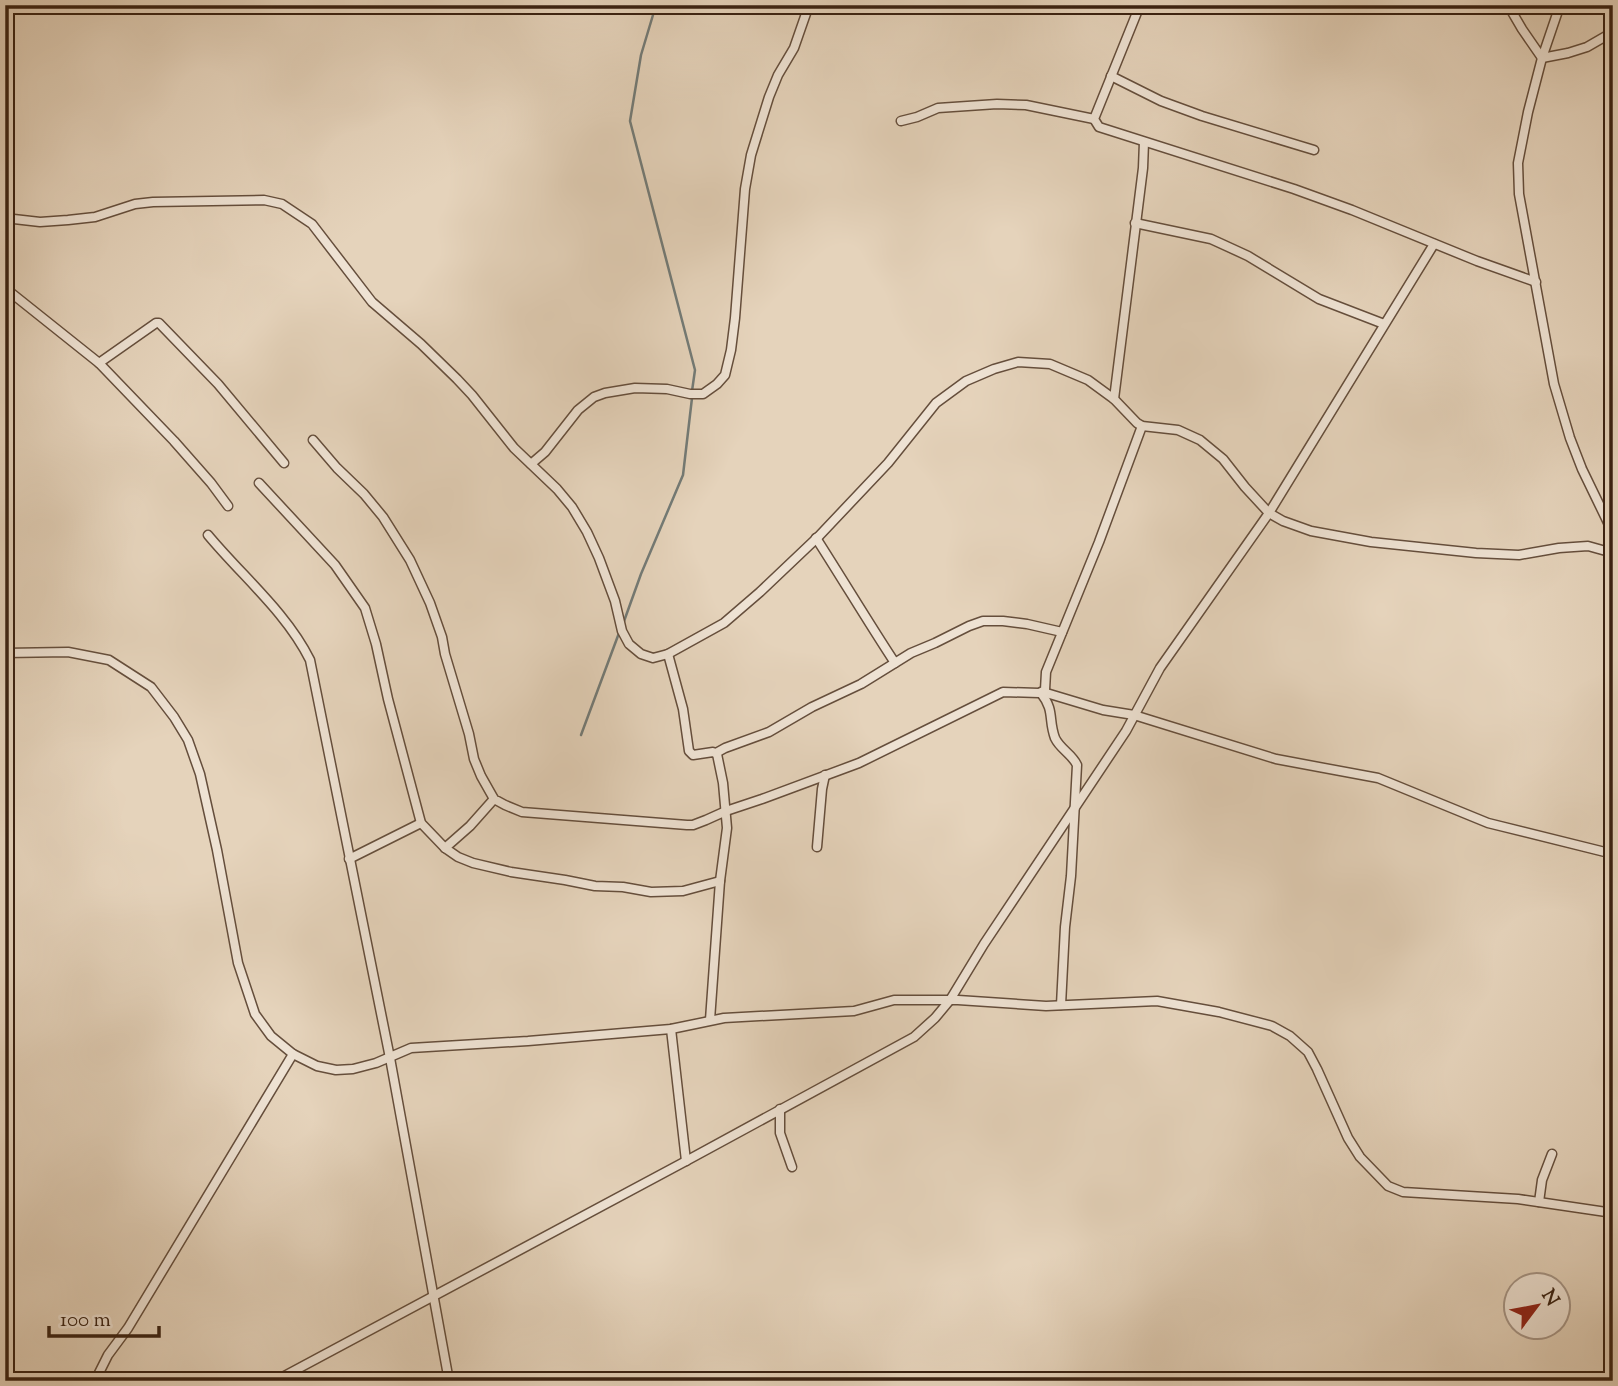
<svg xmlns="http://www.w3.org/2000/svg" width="1618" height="1386" font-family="'Sorts Mill Goudy',serif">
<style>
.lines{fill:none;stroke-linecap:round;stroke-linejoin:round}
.stream{stroke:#737b77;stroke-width:2.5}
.minor-casing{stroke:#654e3c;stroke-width:11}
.minor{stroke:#eee2d3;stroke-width:8}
</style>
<rect width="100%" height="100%" fill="#e5d3bb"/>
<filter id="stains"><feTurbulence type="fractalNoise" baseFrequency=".00286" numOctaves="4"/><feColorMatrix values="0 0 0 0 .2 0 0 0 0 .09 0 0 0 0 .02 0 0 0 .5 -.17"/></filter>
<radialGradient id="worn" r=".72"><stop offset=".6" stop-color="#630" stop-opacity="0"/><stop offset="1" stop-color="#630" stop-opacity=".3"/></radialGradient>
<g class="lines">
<!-- stream -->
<g class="stream">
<path d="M656,5L641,55L630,121L695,370L692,391"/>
<path d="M623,624L641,574L683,475L692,398"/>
<path d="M581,735L619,633"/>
</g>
<defs>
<g id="minor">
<path d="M1140,5L1094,119L1099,127L1294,189L1352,210L1477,261L1536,282"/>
<path d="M1508,5L1522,29L1542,58L1568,53L1587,47L1613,32"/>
<path d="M1560,5L1542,58L1528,112L1518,163L1519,194L1554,384L1570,438L1582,469L1613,533"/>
<path d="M1111,76L1161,101L1202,116L1314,150"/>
<path d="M901,121L917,117L938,108L997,104L1026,105L1094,119"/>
<path d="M5,218L40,222L68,220L95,217L135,204L153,202L264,200L282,204L312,224L372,302L421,344L457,379L472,395L514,448L557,489L572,507L587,532L599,558L615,601L622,631L629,644L641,654L653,658L668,654L724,623L760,592L819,536L888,463L936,403L966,381L994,369L1018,362L1050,364L1088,380L1114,399L1137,423L1142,426L1178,430L1200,440L1223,459L1245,487L1269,513L1283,521L1311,531L1371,542L1476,553L1519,555L1559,548L1588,546L1613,553"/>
<path d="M1135,223L1211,239L1248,256L1319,299L1384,324"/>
<path d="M5,288L99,363L174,441L211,483L228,506"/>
<path d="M99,363L156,323H159L218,384L284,463"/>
<path d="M1114,399L1143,168L1144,142"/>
<path d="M313,440L337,468L364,494L383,517L410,560L430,603L442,637L445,654L469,734L474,759L481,776L494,799L505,805L522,812L687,825H693L706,820L726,811L762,799L859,763L1003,692L1039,693L1045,690L1046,672L1099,542L1142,426"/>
<path d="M531,464L545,452L578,410L594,397L605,393L635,388L667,389L690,394H703L717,384L725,375L731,350L735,318L745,189L751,155L769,97L778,75L794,48L809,5"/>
<path d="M259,483L335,565L365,608L376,644L388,699L421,823L445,848L458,857L473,863L511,872L565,880L595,886L623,887L651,892L683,891L720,881"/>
<path d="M208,535C242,576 286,612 310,660L390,1058L449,1381"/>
<path d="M816,538C843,580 868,622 895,663"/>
<path d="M5,653L68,652L109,660L151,687L174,717L188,740L200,774L217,850L238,963L255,1014L271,1036L293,1054L317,1066L336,1070L353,1069L376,1063L411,1048L528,1041L671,1029L724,1018L854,1011L894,1000H958L1046,1006L1157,1001L1219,1012L1272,1026L1290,1036L1308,1052L1317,1069L1348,1138L1360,1157L1388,1186L1403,1192L1518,1199L1613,1213"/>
<path d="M668,654L683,709L689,751L693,755L713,752L717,754L723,783L727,828L720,881L710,1020"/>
<path d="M1043,692L1103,710L1134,715L1276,759L1378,778L1488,823L1613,854"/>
<path d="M1041,693C1055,711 1048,719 1055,738C1060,749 1072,754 1077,765L1071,876L1065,927L1061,1005"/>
<path d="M716,753L725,748L769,732L812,707L861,684L911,653L935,643L969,626L983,621H1003L1027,624L1062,632"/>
<path d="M817,847L822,789L825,775"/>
<path d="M445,848L470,826L494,799"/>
<path d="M349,859L421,823"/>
<path d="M671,1029L686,1161"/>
<path d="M780,1109V1133L792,1167"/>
<path d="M1539,1202L1542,1180L1552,1154"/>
<path d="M95,1381L108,1355L128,1328L293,1054"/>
<path d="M275,1381L686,1161L914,1037L935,1018L950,1000L984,944L1126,731L1160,668L1269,513L1434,244"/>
</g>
</defs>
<!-- minor casing -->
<use href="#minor" class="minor-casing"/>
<!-- minor -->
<use href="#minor" class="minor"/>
</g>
<!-- margin -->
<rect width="1618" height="1386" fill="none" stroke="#e5d3bb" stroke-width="28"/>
<rect x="7" y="7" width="1604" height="1372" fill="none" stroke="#3a2212" stroke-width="3.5"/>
<rect x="14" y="14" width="1590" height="1358" fill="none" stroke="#3a2212" stroke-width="2"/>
<!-- north arrow -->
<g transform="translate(1537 1306) rotate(58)"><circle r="33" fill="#eee2d3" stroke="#a69586" stroke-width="2"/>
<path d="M0-5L12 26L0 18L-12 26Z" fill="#8f2418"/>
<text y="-10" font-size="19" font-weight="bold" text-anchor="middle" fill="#3a2212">N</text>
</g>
<!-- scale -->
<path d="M49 1326v10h110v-10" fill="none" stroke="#3a2212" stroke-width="3.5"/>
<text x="60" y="1326" font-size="21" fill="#3a2212" stroke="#eee2d3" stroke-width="5" paint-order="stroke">100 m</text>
<rect width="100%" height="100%" filter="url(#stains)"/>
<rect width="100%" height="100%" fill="url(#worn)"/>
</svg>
